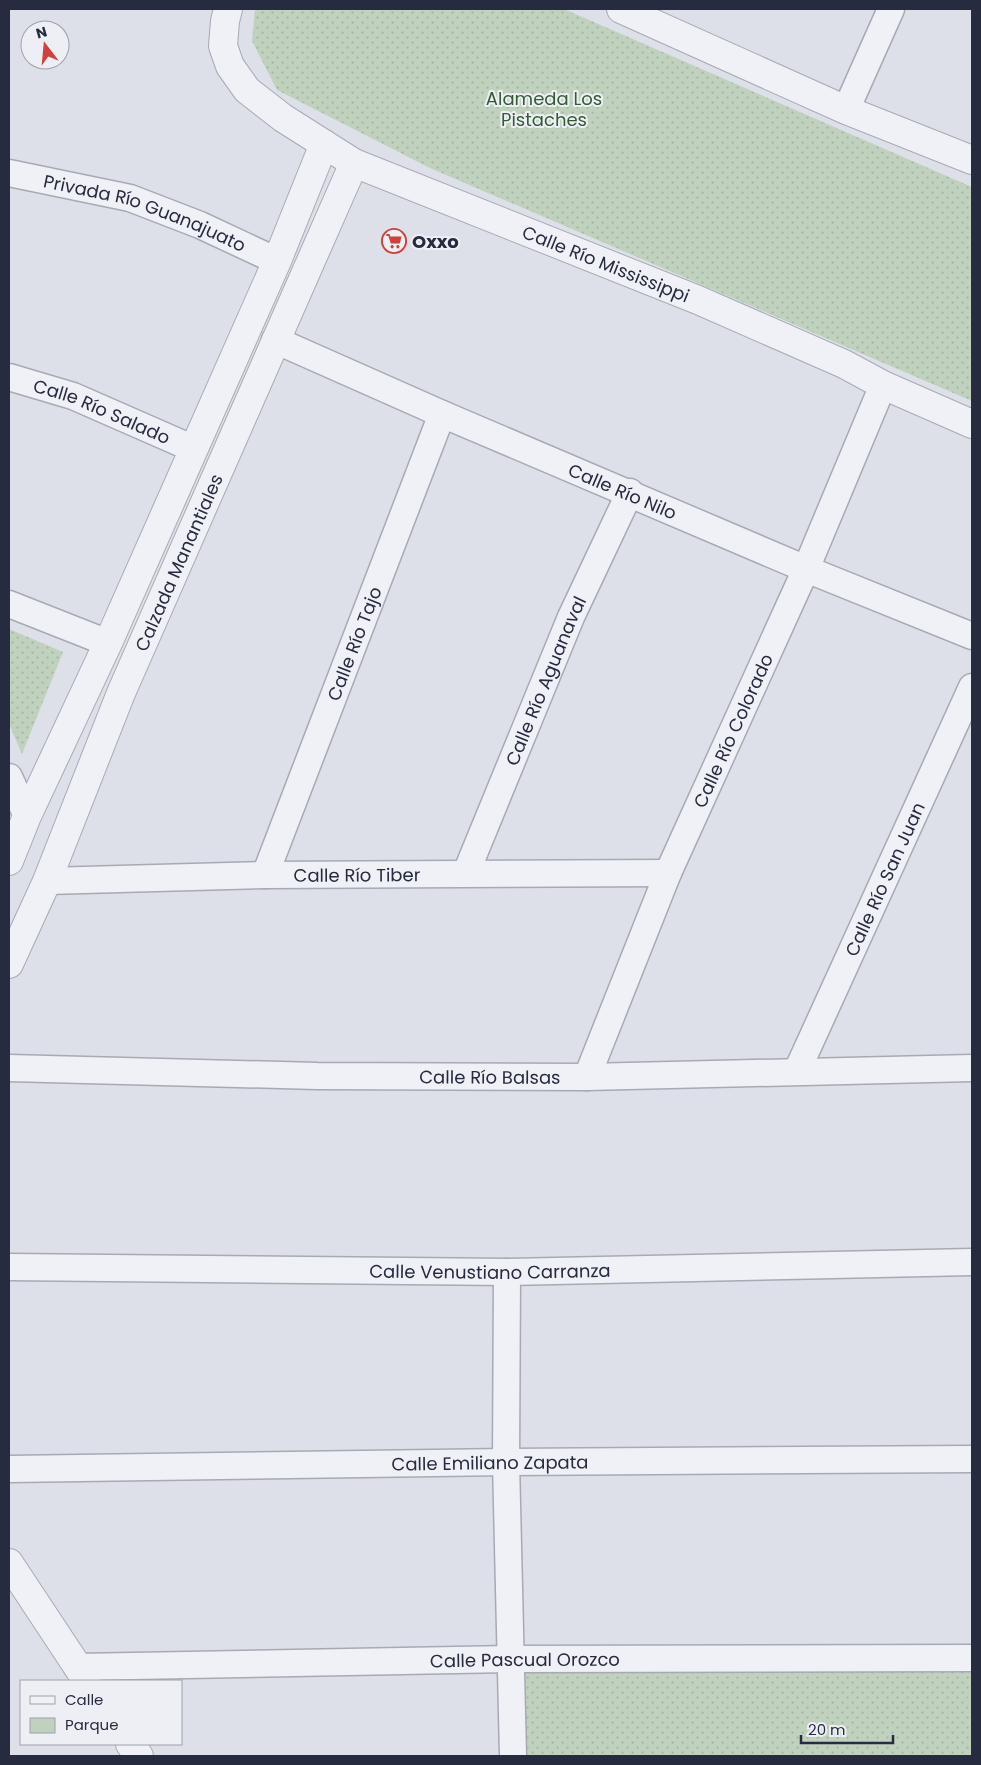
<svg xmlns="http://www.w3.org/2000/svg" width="981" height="1765" font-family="Poppins,sans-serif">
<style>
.green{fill:url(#green-dots)}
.pitch{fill:#c0d2be}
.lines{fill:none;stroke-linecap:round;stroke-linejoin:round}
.minor-casing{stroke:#a6aab5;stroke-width:29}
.tertiary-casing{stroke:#a6aab5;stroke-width:30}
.minor{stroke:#f0f1f6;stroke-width:26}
.tertiary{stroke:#f0f1f6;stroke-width:28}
.labels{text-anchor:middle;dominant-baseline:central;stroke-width:4;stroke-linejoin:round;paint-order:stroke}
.park-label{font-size:18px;fill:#345b33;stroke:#edeff5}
.street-label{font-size:18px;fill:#262b3f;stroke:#edeff5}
.poi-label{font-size:18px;font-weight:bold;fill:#262b3f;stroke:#edeff5;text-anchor:start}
</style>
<defs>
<pattern id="green-dots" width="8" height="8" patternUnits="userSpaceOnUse" patternTransform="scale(1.25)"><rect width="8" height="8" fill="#c0d2be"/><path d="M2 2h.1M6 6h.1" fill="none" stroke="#a5b4a4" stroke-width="1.8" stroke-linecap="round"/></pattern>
</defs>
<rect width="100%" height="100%" fill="#dde0e8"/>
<!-- green -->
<g class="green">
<path d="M255,9H564L972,187V401L430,168L277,90L252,41Z"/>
<path d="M9,629L63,652L22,754L9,724Z"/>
<path d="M972,1665V1756H520L518,1667Z"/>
</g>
<!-- pitch -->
<path class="pitch" d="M967,1690H972V1756Z"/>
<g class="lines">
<defs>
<g id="minor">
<path d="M846,110L891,9"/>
<path id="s1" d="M9,173L130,198L200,225L277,261"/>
<path id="s2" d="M275,340L442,414L806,569L972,636"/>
<path id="s3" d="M9,377L73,396L194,449"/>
<path d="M9,604L108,643"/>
<path d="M9,777L27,816"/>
<path id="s4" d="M466,873L571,617L630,492"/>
<path id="s5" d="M265,875L442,414"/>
<path id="s6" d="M47,881L265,875L668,873"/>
<path id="s7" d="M9,1068L317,1076L587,1077L972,1068"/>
<path id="s8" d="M797,1071L972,687"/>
<path id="s9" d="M587,1077L668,873L806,569L883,385"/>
<path id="s10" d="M9,1267L507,1272L972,1262"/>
<path d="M507,1272L506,1462L513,1756"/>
<path id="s11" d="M9,1469L506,1462L972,1459"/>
<path id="s12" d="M77,1667L510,1659L972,1658"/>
</g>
<g id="tertiary">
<path id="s13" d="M228,9L225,21L223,46L230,66L247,90L283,118L354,163L698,300L844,364L883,385L972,424"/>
<path d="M621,9L846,110L972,160"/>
<path d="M9,861L27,816L108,643L277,261L324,144"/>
<path id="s14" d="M9,964L47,881L121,693L354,163"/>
<path d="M9,1563L87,1681"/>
<path d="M130,1744L139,1756"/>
</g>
</defs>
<!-- minor casing -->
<use href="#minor" class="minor-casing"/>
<!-- tertiary casing -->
<use href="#tertiary" class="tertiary-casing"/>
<!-- minor -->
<use href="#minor" class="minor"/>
<!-- tertiary -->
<use href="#tertiary" class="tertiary"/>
</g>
<!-- icons -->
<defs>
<symbol id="supermarket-ring" viewBox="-11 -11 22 22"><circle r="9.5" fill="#edeff5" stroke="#d2403d" stroke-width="1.5"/><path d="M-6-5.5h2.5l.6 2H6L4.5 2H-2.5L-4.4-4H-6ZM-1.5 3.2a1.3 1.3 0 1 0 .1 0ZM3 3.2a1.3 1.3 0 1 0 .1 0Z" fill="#d2403d"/></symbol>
</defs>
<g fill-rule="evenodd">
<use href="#supermarket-ring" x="380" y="227" width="28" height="28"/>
</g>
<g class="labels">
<!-- park labels -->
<g class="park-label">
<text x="544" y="98">Alameda Los<tspan x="544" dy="21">Pistaches</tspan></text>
</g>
<!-- street labels -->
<g class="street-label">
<text stroke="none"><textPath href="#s1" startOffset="142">Privada Río Guanajuato</textPath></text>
<text stroke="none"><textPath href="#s13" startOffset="489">Calle Río Mississippi</textPath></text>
<text stroke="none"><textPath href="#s3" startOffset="99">Calle Río Salado</textPath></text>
<text stroke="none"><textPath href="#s2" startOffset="379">Calle Río Nilo</textPath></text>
<text stroke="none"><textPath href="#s14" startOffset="436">Calzada Manantiales</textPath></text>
<text stroke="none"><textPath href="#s5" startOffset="248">Calle Río Tajo</textPath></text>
<text stroke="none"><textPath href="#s4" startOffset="208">Calle Río Aguanaval</textPath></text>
<text stroke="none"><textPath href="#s9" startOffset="376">Calle Río Colorado</textPath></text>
<text stroke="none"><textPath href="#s6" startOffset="310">Calle Río Tiber</textPath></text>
<text stroke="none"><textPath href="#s8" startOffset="211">Calle Río San Juan</textPath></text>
<text stroke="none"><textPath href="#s7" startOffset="481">Calle Río Balsas</textPath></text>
<text stroke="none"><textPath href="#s10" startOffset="481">Calle Venustiano Carranza</textPath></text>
<text stroke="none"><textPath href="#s11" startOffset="481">Calle Emiliano Zapata</textPath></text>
<text stroke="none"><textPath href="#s12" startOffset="448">Calle Pascual Orozco</textPath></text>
</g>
<!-- poi labels -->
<g class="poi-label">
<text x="412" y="241">Oxxo</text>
</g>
</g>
<!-- border -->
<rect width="981" height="1765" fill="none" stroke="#262b3f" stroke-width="20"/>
<!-- legend -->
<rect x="20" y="1680" width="162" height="65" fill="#edeff5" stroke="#9da1ac"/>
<rect x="30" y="1696" width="25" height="8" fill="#f0f1f6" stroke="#9da1ac"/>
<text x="65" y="1705" font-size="15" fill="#262b3f">Calle</text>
<rect x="30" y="1718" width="25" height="15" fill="#c0d2be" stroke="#9da1ac"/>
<text x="65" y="1730" font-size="15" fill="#262b3f">Parque</text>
<!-- north arrow -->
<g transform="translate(45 45) rotate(344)"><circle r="24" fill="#edeff5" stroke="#9da1ac"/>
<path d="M0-4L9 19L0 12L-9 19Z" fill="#d2403d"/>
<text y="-8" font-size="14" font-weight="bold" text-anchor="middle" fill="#262b3f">N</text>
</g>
<!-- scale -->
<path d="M801 1735v8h92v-8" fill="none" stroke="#262b3f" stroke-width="2.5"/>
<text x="808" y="1735" font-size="15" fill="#262b3f" stroke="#edeff5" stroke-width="4" paint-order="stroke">20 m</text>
</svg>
